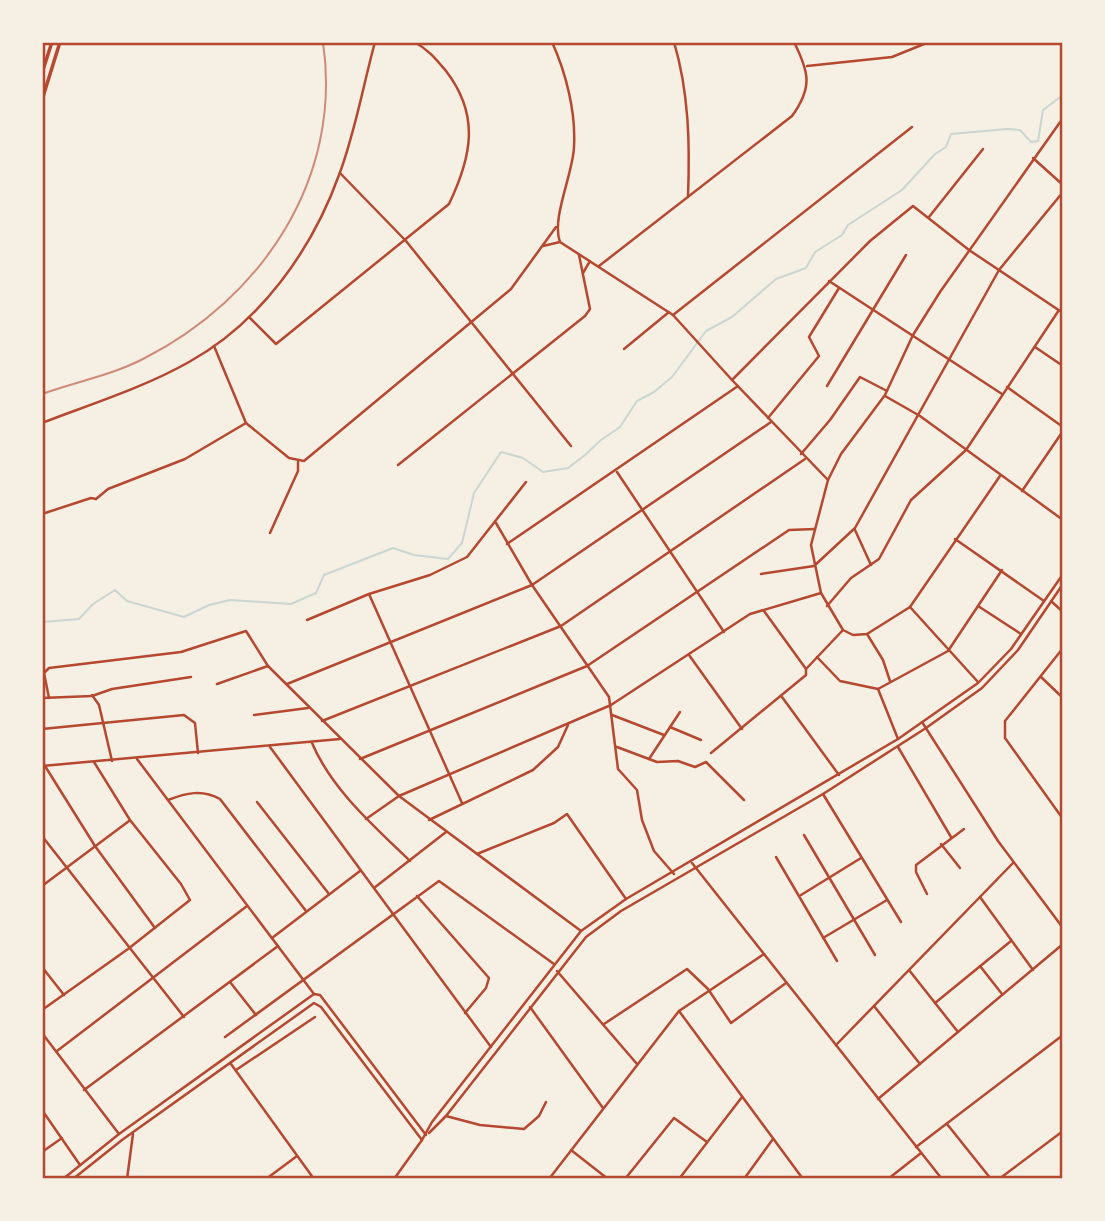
<svg xmlns="http://www.w3.org/2000/svg" width="1105" height="1221" font-family="Montserrat,sans-serif">
<style>
.lines{fill:none;stroke-linecap:round;stroke-linejoin:round}
.stream{stroke:#c9d6d2;stroke-width:2}
.minor{stroke:#b5482f;stroke-width:2.5}
.tertiary{stroke:#b5482f;stroke-width:2.5}
.primary{stroke:#b5482f;stroke-width:3.5}
.rail{stroke:#cf8b77;stroke-width:2}
.neatline{fill:none;stroke:#b5482f;stroke-width:2.5}
</style>
<rect width="100%" height="100%" fill="#f6efe4"/>
<g class="lines">
<!-- stream -->
<path class="stream" d="M42,622L79,619L93,604L115,590L127,601L184,617L209,605L230,600L291,604L316,593L324,575L393,548L414,555L448,559L462,543L474,493L501,452L523,458L543,472L568,468L585,455L601,440L620,427L637,401L654,392L672,377L706,331L732,317L776,279L806,268L815,252L842,235L848,225L902,190L935,154L946,147L951,134L1007,129L1020,130L1031,142L1038,141L1043,110L1063,95"/>
<!-- minor -->
<g class="minor">
<path d="M674,42C689,93 690,144 688,197"/>
<path d="M807,66L892,57L929,42"/>
<path d="M1033,158L1063,185"/>
<path d="M340,173L406,241L571,446"/>
<path d="M929,217L983,149"/>
<path d="M543,246L560,242"/>
<path d="M599,266L792,116C813,87 809,72 794,42"/>
<path d="M583,273L590,261"/>
<path d="M829,281L1002,394"/>
<path d="M673,315L912,127"/>
<path d="M249,317L276,344L449,204C472,156 480,115 446,71C436,59 428,49 414,42"/>
<path d="M214,346L246,423L289,458L304,461L511,289L556,227"/>
<path d="M1035,347L1063,366"/>
<path d="M624,349L669,312"/>
<path d="M732,380L828,480"/>
<path d="M827,386L906,255"/>
<path d="M1007,387L1063,427"/>
<path d="M885,396L920,416L1063,520"/>
<path d="M768,418L819,356L809,337L839,288"/>
<path d="M42,423C91,404 143,388 189,362C260,323 312,250 339,175C355,133 363,86 375,42"/>
<path d="M801,454L830,420L860,377L887,391"/>
<path d="M398,465L585,316L590,309L579,255"/>
<path d="M617,472L724,632"/>
<path d="M1000,476L910,607L867,634L853,635L843,630L821,593L811,545L828,480L841,454L885,395L913,335L940,292L1063,118"/>
<path d="M1022,491L1063,431"/>
<path d="M42,514L91,498L96,499L108,489L185,459L246,423"/>
<path d="M496,523L532,585L609,697L618,769L637,790L642,820L654,851L674,874"/>
<path d="M855,530L871,565"/>
<path d="M270,533L298,471V462"/>
<path d="M955,539L1044,601"/>
<path d="M507,544L738,386"/>
<path d="M761,574L814,566L855,528L999,270L1063,192"/>
<path d="M369,594L462,803"/>
<path d="M1051,601L1063,612"/>
<path d="M827,606L851,578L879,559L911,500L966,450L1059,310"/>
<path d="M978,606L1021,634"/>
<path d="M910,607L978,682"/>
<path d="M307,620L369,594L430,575L467,557L526,482"/>
<path d="M867,634L883,660L890,681"/>
<path d="M1063,648L1005,721V738L1063,819"/>
<path d="M689,655L742,729"/>
<path d="M817,657L840,681L878,689"/>
<path d="M806,669L843,630"/>
<path d="M1041,677L1063,698"/>
<path d="M217,684L268,666"/>
<path d="M287,684L532,585L771,422"/>
<path d="M878,689L948,651L1002,570"/>
<path d="M878,689L898,739"/>
<path d="M92,695L99,705L112,761"/>
<path d="M782,697L839,775"/>
<path d="M42,698L92,696L112,689L191,677"/>
<path d="M49,698L44,673L49,668L181,652L246,631L268,666L399,796L581,931"/>
<path d="M254,715L308,708"/>
<path d="M612,715L664,735"/>
<path d="M322,721L561,626L805,459"/>
<path d="M922,722L998,841L1063,928"/>
<path d="M670,727L701,740"/>
<path d="M42,729L184,715L195,723L198,753"/>
<path d="M312,743C332,790 374,826 410,861"/>
<path d="M270,747L491,1047"/>
<path d="M617,747L657,762L678,761L695,767L706,762L744,800"/>
<path d="M898,747L951,837"/>
<path d="M711,753L806,675V669L764,611"/>
<path d="M137,759L314,994"/>
<path d="M360,759L587,666L789,530L815,529"/>
<path d="M649,759L680,712"/>
<path d="M42,766L340,739"/>
<path d="M45,766L95,846L155,928"/>
<path d="M823,794L901,922"/>
<path d="M168,800C186,793 202,789 220,799L306,911"/>
<path d="M257,802L329,894"/>
<path d="M366,819L399,796L611,705L750,614L821,593"/>
<path d="M429,820L533,770L558,747L568,725"/>
<path d="M804,835L875,955"/>
<path d="M42,836L184,1017"/>
<path d="M941,844L960,868"/>
<path d="M477,854L554,823L567,814L626,899"/>
<path d="M776,857L837,961"/>
<path d="M42,886L129,821"/>
<path d="M374,888L446,832"/>
<path d="M927,894L916,872V865L964,829"/>
<path d="M801,895L861,858"/>
<path d="M417,896L489,978L486,988L465,1013"/>
<path d="M980,897L1033,970"/>
<path d="M272,938L360,871"/>
<path d="M823,938L887,900"/>
<path d="M980,966L1002,994"/>
<path d="M42,967L64,995"/>
<path d="M909,970L958,1032"/>
<path d="M557,971L637,1064"/>
<path d="M230,982L256,1015"/>
<path d="M935,1003L1011,941"/>
<path d="M874,1006L920,1064"/>
<path d="M530,1007L603,1108"/>
<path d="M42,1010L128,949L190,900L181,884L130,820L94,762"/>
<path d="M679,1011L803,1179"/>
<path d="M604,1024L687,969L708,989L731,1023L786,983"/>
<path d="M42,1033L119,1134"/>
<path d="M225,1037L439,881L554,964"/>
<path d="M836,1045L1013,863"/>
<path d="M57,1051L247,906"/>
<path d="M231,1064L314,1179"/>
<path d="M236,1070L315,1017"/>
<path d="M84,1090L278,946"/>
<path d="M878,1099L1063,944"/>
<path d="M42,1110L80,1165"/>
<path d="M446,1116L480,1125L524,1129L539,1116L546,1102"/>
<path d="M947,1124L991,1179"/>
<path d="M916,1147L1063,1035"/>
<path d="M571,1150L608,1179"/>
<path d="M42,1152L62,1138"/>
<path d="M127,1179L133,1134"/>
<path d="M266,1179L297,1156"/>
<path d="M394,1179L422,1140"/>
<path d="M549,1179L679,1011L764,954"/>
<path d="M625,1179L674,1118L707,1142"/>
<path d="M679,1179L742,1097"/>
<path d="M744,1179L773,1139"/>
<path d="M888,1179L921,1153"/>
<path d="M999,1179L1063,1131"/>
</g>
<!-- tertiary -->
<g class="tertiary">
<path d="M552,42C566,73 576,112 574,147C573,174 551,219 560,242L673,315L732,380L870,241L913,206L969,250L1063,313"/>
<path d="M692,863L942,1179"/>
<path d="M429,1133L446,1116L586,937L621,911L823,794L926,728L982,688L1018,650L1063,584"/>
<path d="M63,1179L119,1134L314,994L320,995L426,1135"/>
<path d="M73,1179L122,1140L314,1003L321,1007L422,1140L432,1122L581,931L626,899L898,739L978,683L1011,649L1063,574"/>
</g>
<!-- primary -->
<g class="primary">
<path d="M42,73L52,42"/>
<path d="M42,100L60,42"/>
</g>
<!-- rail -->
<path class="rail" d="M42,394C75,382 112,375 143,359C262,299 343,178 323,42"/>
</g>
<!-- border -->
<rect width="1105" height="1221" fill="none" stroke="#f6efe4" stroke-width="88"/>
<rect x="44" y="44" width="1017" height="1133" class="neatline"/>
</svg>
